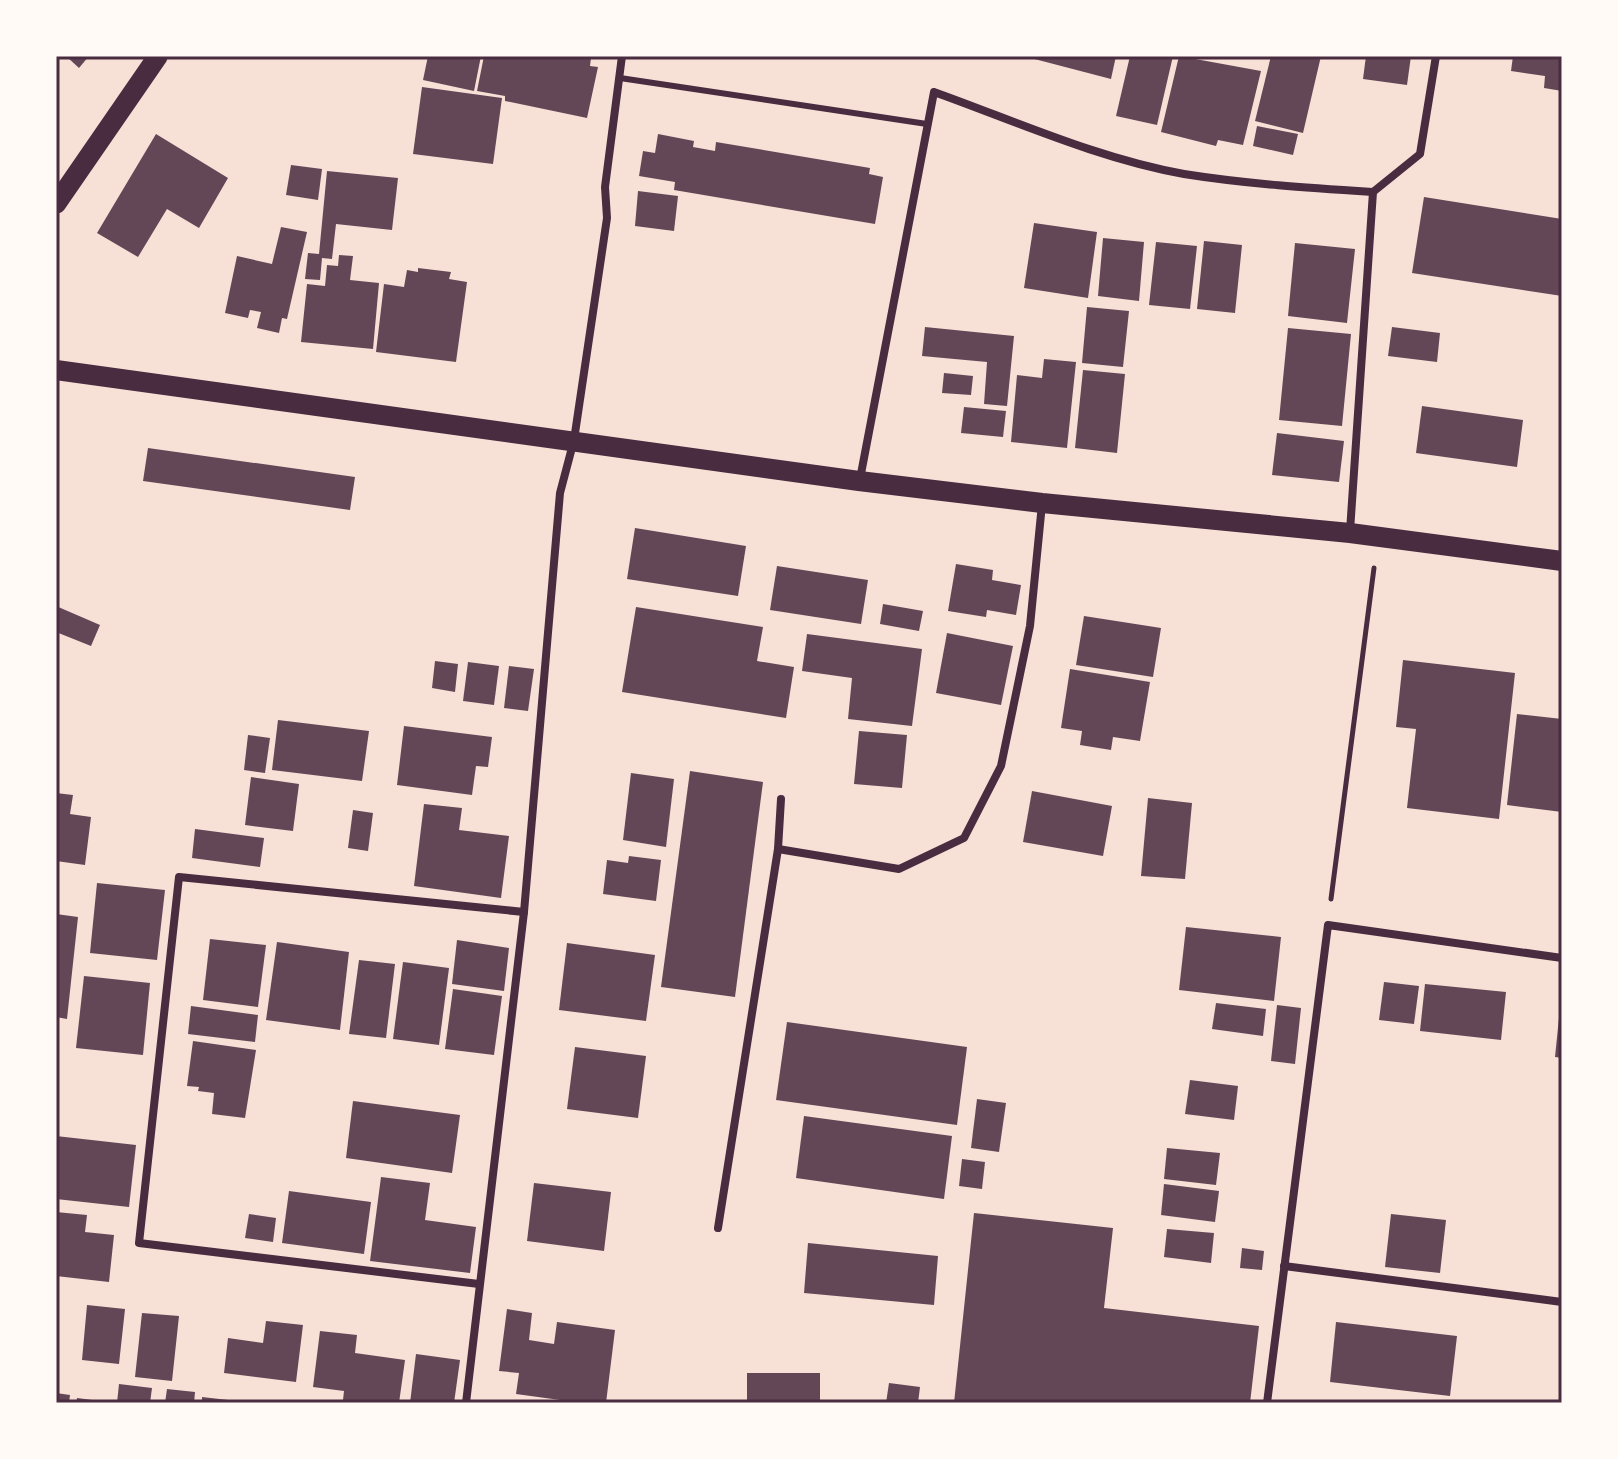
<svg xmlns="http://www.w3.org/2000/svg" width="1618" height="1459" font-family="'Noto Sans',sans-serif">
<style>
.building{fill:#644757}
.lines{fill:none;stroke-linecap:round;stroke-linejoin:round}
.path{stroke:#4a2c40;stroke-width:5}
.service{stroke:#4a2c40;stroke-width:6}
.minor{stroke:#4a2c40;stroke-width:8}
.primary{stroke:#4a2c40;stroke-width:20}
.neatline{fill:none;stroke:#4a2c40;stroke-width:3}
</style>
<rect width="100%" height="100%" fill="#f7e1d7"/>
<!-- building -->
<g class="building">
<path d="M66,56H89L79,68Z"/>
<path d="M428,56H481L474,91L423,80Z"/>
<path d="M484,56L591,58L590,66L598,67L587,118L505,101V96L477,91Z"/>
<path d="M1023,56H1116L1111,79Z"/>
<path d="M1130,56H1173L1157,125L1116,116Z"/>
<path d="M1179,56L1261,71L1243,145L1218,140L1216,146L1161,132Z"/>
<path d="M1271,56H1321L1303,133L1255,121Z"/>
<path d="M1366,56H1411L1407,85L1363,79Z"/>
<path d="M1513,56H1562V91L1544,88L1545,76L1511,71Z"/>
<path d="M422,87L502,98L493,164L413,154Z"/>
<path d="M1257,126L1298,134L1293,155L1253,146Z"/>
<path d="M156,134L228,178L199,228L167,209L138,257L97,233Z"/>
<path d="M658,134L694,141L693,147L715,151L716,142L870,168L869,174L883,177L875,224L674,190L675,182L639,176L643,151L655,153Z"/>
<path d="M291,165L322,169L318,200L286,195Z"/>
<path d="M327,171L398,178L392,230L336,224L332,259L322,258L320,280L305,279L308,253L319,254Z"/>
<path d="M638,191L678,196L674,231L635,226Z"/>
<path d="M1424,197L1562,219V296L1412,273Z"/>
<path d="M1034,223L1097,232L1088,298L1024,288Z"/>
<path d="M281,227L307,232L287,319L282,318L279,333L257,328L261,312L250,310L248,318L225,313L237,256L272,264Z"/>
<path d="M1103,238L1144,242L1139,301L1098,296Z"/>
<path d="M1204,241L1242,245L1235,313L1197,309Z"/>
<path d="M1156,242L1197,246L1190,309L1149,305Z"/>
<path d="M1295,243L1355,249L1347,323L1288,316Z"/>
<path d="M339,255L353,256L350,280L379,283L373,349L301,342L307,284L325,286L327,265L338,266Z"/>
<path d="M418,268L451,272L449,279L467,282L456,362L376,352L384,284L404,287L407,270L418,272Z"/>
<path d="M1087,307L1129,311L1123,367L1082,363Z"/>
<path d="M925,327L1014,336L1007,406L984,404L987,362L922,356Z"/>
<path d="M1392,327L1440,333L1437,362L1388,356Z"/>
<path d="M1288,328L1351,334L1342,426L1279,420Z"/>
<path d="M1044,359L1076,362L1067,448L1011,442L1017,375L1042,378Z"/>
<path d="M1083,370L1125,374L1117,453L1075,448Z"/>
<path d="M944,373L973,376L971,395L942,393Z"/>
<path d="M1422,406L1523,420L1517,467L1416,453Z"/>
<path d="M964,407L1006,411L1003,437L961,433Z"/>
<path d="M1277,433L1344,441L1339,482L1272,475Z"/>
<path d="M148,448L355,477L350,510L143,481Z"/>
<path d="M635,528L746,546L738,596L627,579Z"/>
<path d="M956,564L993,570L992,580L1021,585L1016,615L987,610L986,617L948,611Z"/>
<path d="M777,566L868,580L861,624L770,610Z"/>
<path d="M883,604L923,611L919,631L880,624Z"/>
<path d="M56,606L100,625L91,646L56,632Z"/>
<path d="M636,607L763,627L757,661L794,667L786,718L622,692Z"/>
<path d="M1084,616L1161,628L1153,677L1076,665Z"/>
<path d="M947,633L1013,646L1001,705L936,693Z"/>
<path d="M807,634L922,649L912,726L848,719L852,678L802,671Z"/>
<path d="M1403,660L1515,673L1499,819L1407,808L1416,729L1396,727Z"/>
<path d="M435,661L458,664L455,692L432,688Z"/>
<path d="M468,662L499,666L494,705L463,701Z"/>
<path d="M509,666L534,669L528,711L504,708Z"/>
<path d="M1070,669L1150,682L1140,741L1113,737L1111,750L1080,745L1082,731L1061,728Z"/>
<path d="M1517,714L1562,719V812L1507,805Z"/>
<path d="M278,720L369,731L362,781L272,770Z"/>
<path d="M404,726L492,737L488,767L476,766L472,795L397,785Z"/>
<path d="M859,731L907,735L902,788L854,784Z"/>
<path d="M248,735L270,738L265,773L244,770Z"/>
<path d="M690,771L763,782L735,997L661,987Z"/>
<path d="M631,773L674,779L666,847L623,840Z"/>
<path d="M251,777L299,784L293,831L245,825Z"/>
<path d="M1032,791L1112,806L1103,856L1023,842Z"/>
<path d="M56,793L73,795L70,814L91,817L85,865L56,861Z"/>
<path d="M1148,798L1192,803L1185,879L1141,876Z"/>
<path d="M424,804L462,808L459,830L509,836L501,898L414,886Z"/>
<path d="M353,810L373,813L368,851L348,848Z"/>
<path d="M195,829L264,838L260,867L192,858Z"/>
<path d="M629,856L661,860L656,901L603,894L607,860L628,863Z"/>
<path d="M97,883L165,890L157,960L90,953Z"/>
<path d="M56,914L78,917L67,1019L56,1017Z"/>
<path d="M1186,927L1281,937L1274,1001L1179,990Z"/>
<path d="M210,939L266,945L258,1007L203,1000Z"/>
<path d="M457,940L509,948L504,991L452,984Z"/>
<path d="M277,942L349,952L340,1030L266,1020Z"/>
<path d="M567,943L655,955L646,1021L559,1010Z"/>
<path d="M359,960L395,964L386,1038L349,1034Z"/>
<path d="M403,962L449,968L439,1045L393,1039Z"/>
<path d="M84,976L150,983L143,1055L76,1048Z"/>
<path d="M1384,982L1419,986L1414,1024L1379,1020Z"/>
<path d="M1425,984L1506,992L1501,1040L1420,1031Z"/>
<path d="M453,989L502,996L494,1055L445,1049Z"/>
<path d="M1216,1003L1266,1009L1263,1036L1212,1029Z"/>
<path d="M1277,1005L1301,1008L1295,1064L1271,1061Z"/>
<path d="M191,1006L258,1015L255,1042L188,1034Z"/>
<path d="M1560,1008H1562V1058L1555,1057Z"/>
<path d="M787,1022L967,1047L957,1125L776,1100Z"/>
<path d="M193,1041L256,1050L245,1118L212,1114L214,1093L198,1091L199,1087L187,1086Z"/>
<path d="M575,1047L646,1056L638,1118L567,1109Z"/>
<path d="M1190,1080L1238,1086L1234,1120L1185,1114Z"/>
<path d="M977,1099L1006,1103L999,1152L971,1148Z"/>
<path d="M353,1101L460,1115L452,1173L346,1158Z"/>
<path d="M804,1116L952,1136L944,1199L796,1178Z"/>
<path d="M56,1136L136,1145L129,1207L56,1199Z"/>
<path d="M1167,1148L1220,1153L1216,1185L1164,1179Z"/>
<path d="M962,1159L985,1162L982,1189L959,1186Z"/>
<path d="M381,1177L430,1183L425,1220L476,1227L470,1273L370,1261Z"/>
<path d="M534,1183L611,1192L604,1251L527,1241Z"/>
<path d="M1164,1184L1219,1191L1215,1222L1161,1215Z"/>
<path d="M289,1191L371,1202L364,1254L282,1243Z"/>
<path d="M56,1212L87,1215L85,1232L114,1235L109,1282L56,1276Z"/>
<path d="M974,1213L1113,1228L1104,1308L1259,1326L1250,1403H954Z"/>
<path d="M249,1214L276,1218L273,1242L245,1238Z"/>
<path d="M1391,1214L1446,1220L1440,1273L1385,1267Z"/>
<path d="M1167,1229L1214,1233L1211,1263L1164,1257Z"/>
<path d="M808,1243L938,1256L934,1305L804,1293Z"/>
<path d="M1242,1248L1264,1251L1262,1270L1240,1268Z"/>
<path d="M87,1305L125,1309L119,1364L82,1360Z"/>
<path d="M507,1309L532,1313L529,1340L554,1344L557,1322L615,1330L606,1403H582L516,1394L519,1373L499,1371Z"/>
<path d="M142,1313L179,1316L172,1381L135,1377Z"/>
<path d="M266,1321L303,1325L296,1382L224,1373L228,1338L263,1343Z"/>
<path d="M1336,1322L1457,1336L1450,1396L1330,1382Z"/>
<path d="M320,1331L357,1335L355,1353L405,1360L399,1403L343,1400L344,1391L313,1387Z"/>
<path d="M416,1354L460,1360L454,1403H410Z"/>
<rect x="747" y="1373" width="73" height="30"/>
<path d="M889,1383L920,1387L918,1403H886Z"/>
<path d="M119,1384L152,1388L150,1403H117Z"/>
<path d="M167,1389L195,1392L194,1403H165Z"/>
<path d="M56,1393L70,1395L69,1403H56Z"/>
<path d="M202,1397L237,1401V1403H202Z"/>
<path d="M77,1398L100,1401V1403H76Z"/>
</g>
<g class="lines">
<!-- path -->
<path class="path" d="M1331,899L1374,568"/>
<!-- service -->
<path class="service" d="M620,78L927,124"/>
<!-- minor -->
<g class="minor">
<path d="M860,479L934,92C1015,121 1099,159 1184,174C1247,184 1310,188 1373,192"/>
<path d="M1350,531L1373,192L1420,154L1436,56"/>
<path d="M778,849L899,869L964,838L1001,766L1030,626L1042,504"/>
<path d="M718,1228L778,849L781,799"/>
<path d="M1284,1266L1562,1302"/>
<path d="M479,1284L139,1243L179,877L524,912"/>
<path d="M466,1403L524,912L560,493L574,440L607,218L605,187L622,56"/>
<path d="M1267,1403L1328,925L1562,958"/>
</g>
<!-- primary -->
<g class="primary">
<path d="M56,204L158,56"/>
<path d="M56,370L859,481L1042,503L1350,533L1562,561"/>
</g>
</g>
<!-- border -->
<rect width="1618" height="1459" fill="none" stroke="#fffaf5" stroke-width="116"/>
<rect x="58" y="58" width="1502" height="1343" class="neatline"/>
</svg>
